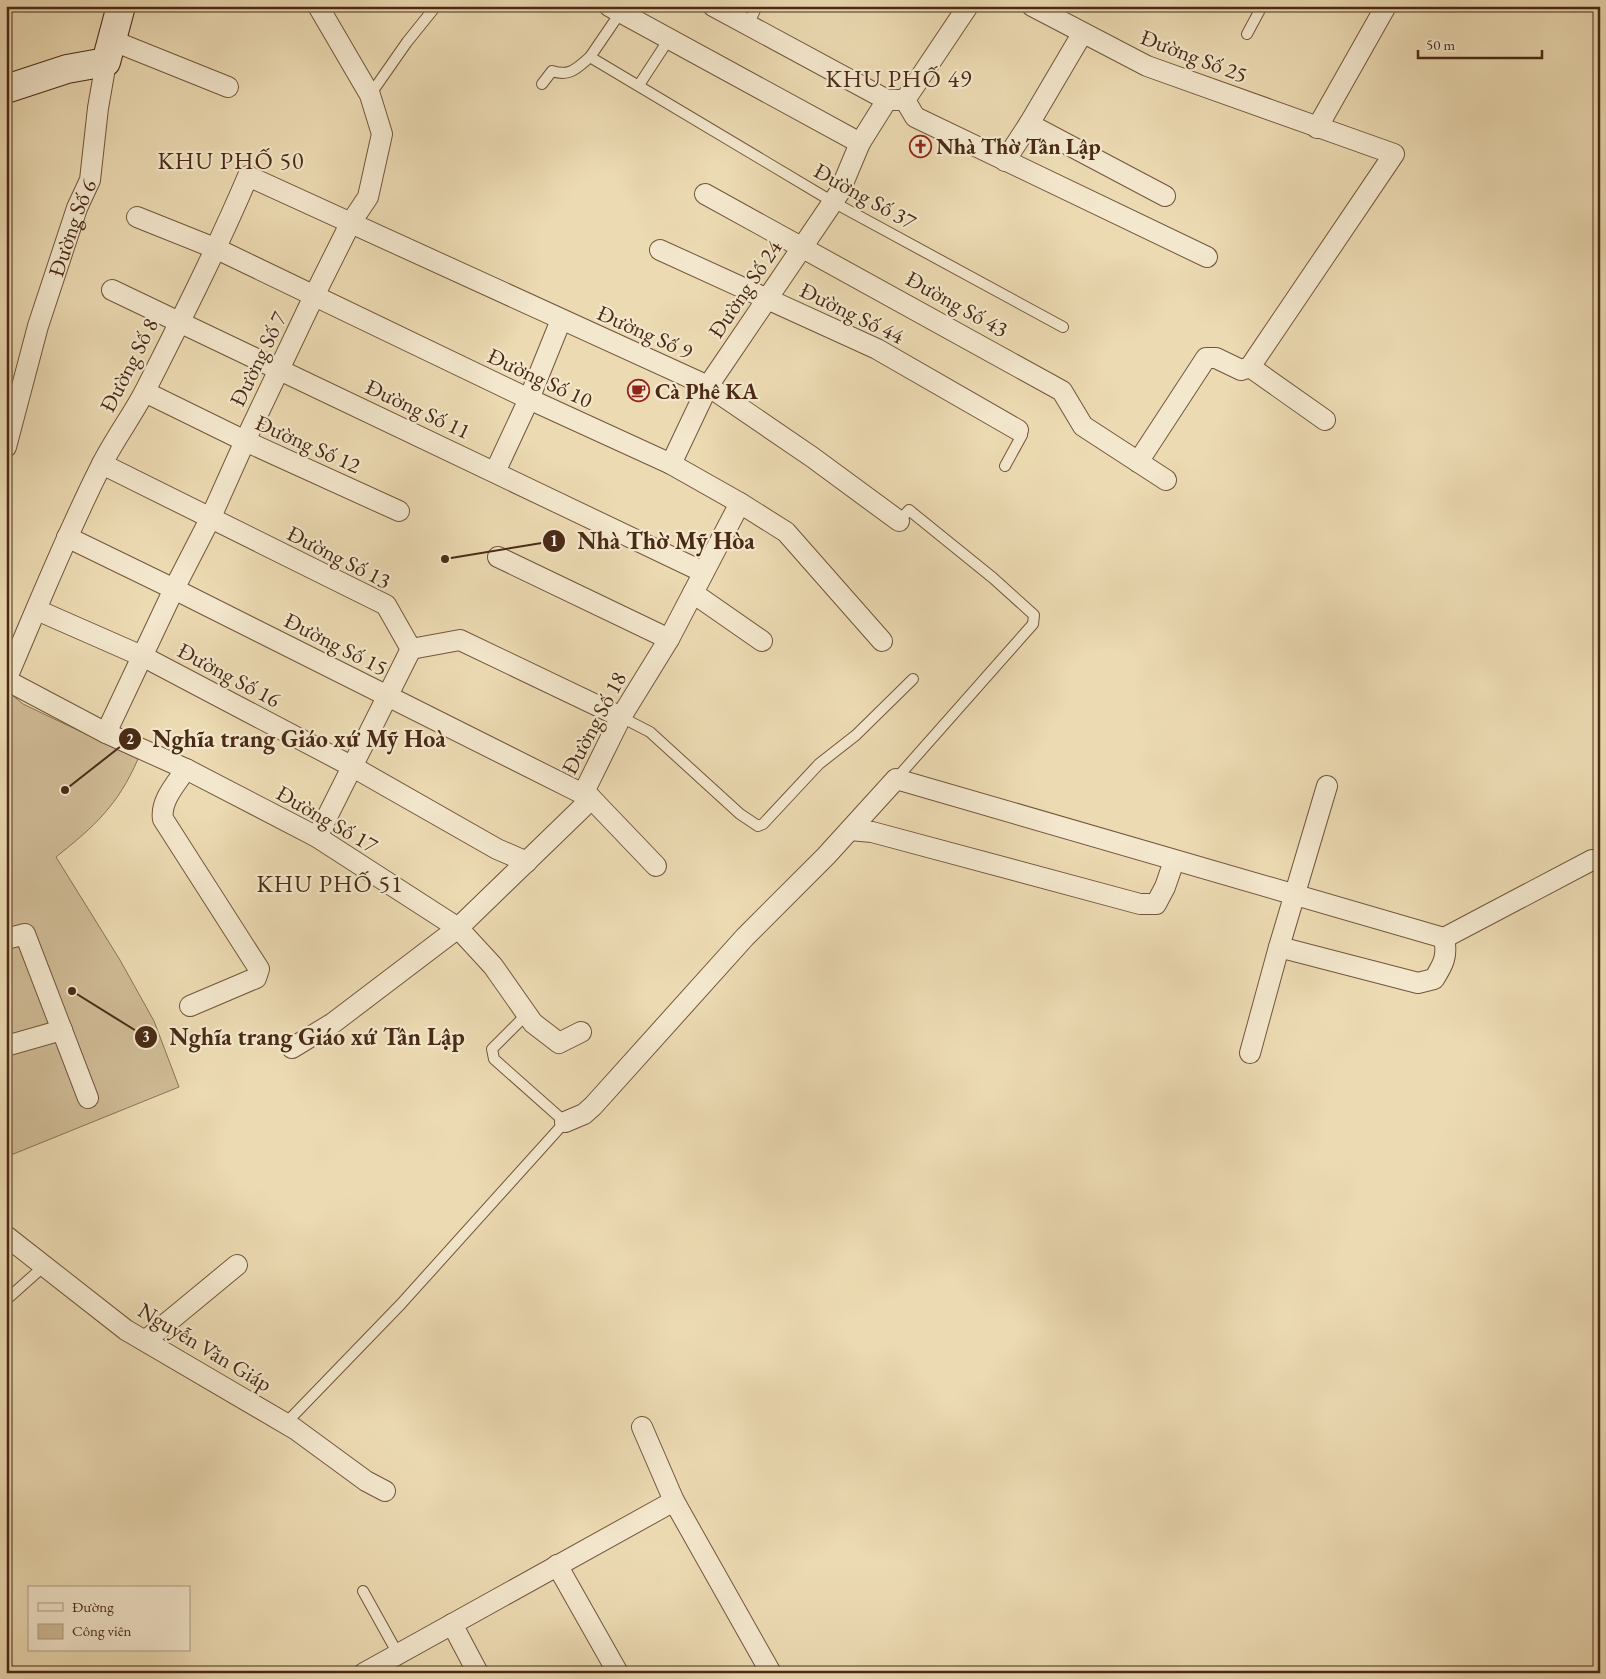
<svg xmlns="http://www.w3.org/2000/svg" width="1606" height="1679" font-family="'EB Garamond',serif">
<style>
.green{fill:#d0bc97;stroke:#8c7356}
.lines{fill:none;stroke-linecap:round;stroke-linejoin:round}
.lane-casing{stroke:#72563c;stroke-width:12}
.street-casing{stroke:#72563c;stroke-width:22}
.secondary-casing{stroke:#492a14;stroke-width:30}
.lane{stroke:#f3e7cd;stroke-width:10}
.street{stroke:#f3e7cd;stroke-width:20}
.secondary{stroke:#f3e7cd;stroke-width:28}
.labels{text-anchor:middle;dominant-baseline:central;stroke-width:4.5;stroke-linejoin:round;paint-order:stroke}
.street-label{font-size:22px;fill:#492a14;stroke:#f3e7cd}
.poi-label{font-size:22px;font-weight:bold;fill:#492a14;stroke:#f3e7cd;text-anchor:start}
.neighbourhood-label{font-size:24px;letter-spacing:1px;fill:#492a14;stroke:#f3e7cd}
.leader{fill:none;stroke:#492a14;stroke-width:2}
.callout-dot{fill:#492a14;stroke:#f3e7cd;stroke-width:2}
.mark-label{font-size:15px;text-anchor:middle;font-weight:bold;fill:#fff}
.callout-label{font-size:24px;text-anchor:middle;font-weight:bold;fill:#492a14;stroke:#f3e7cd;stroke-width:4.5;stroke-linejoin:round;paint-order:stroke}
</style>
<rect width="100%" height="100%" fill="#ecdab2"/>
<filter id="stains"><feTurbulence type="fractalNoise" baseFrequency=".004" numOctaves="4"/><feColorMatrix values="0 0 0 0 .2 0 0 0 0 .09 0 0 0 0 .02 0 0 0 .5 -.17"/></filter>
<radialGradient id="worn" r=".72"><stop offset=".6" stop-color="#630" stop-opacity="0"/><stop offset="1" stop-color="#630" stop-opacity=".3"/></radialGradient>
<!-- green -->
<path class="green" d="M6,690L23,704L138,759C118,805 95,826 56,857L120,960L154,1021L179,1087L6,1157Z"/>
<g class="lines">
<defs>
<g id="lane">
<path d="M620,13L590,57L833,202L1063,327"/>
<path d="M748,25L757,6"/>
<path d="M1247,34L1262,6"/>
<path d="M542,84L552,71C570,77 577,68 590,57"/>
<path d="M639,85L669,39"/>
<path d="M370,95L407,42L436,6"/>
<path d="M1005,466L1022,435L1018,430"/>
<path d="M621,717L650,732L740,814L758,826L763,824L819,764L856,735L913,679"/>
<path d="M896,779L1033,624L1034,615L993,578L909,510L899,521"/>
<path d="M6,1300L43,1267"/>
<path d="M286,1423L401,1304L565,1122L494,1059L492,1049L527,1014"/>
<path d="M363,1591L398,1654"/>
</g>
<g id="street">
<path d="M609,6L860,143L887,100"/>
<path d="M713,6L887,100H905L968,6"/>
<path d="M1032,6L1147,66L1394,154L1250,367L1241,370L1216,358H1206L1138,462"/>
<path d="M111,40L228,87"/>
<path d="M905,100L915,117L1207,257"/>
<path d="M1029,124L1165,196"/>
<path d="M1317,128L1386,6"/>
<path d="M1005,161L1029,124L1082,34"/>
<path d="M705,194L1062,391L1083,426L1166,480"/>
<path d="M137,217L217,249L529,399L671,464L740,503L786,532L882,641"/>
<path d="M660,250L877,349L1018,430"/>
<path d="M112,290L703,572"/>
<path d="M1250,367L1325,420"/>
<path d="M145,392L245,441L399,511"/>
<path id="s1" d="M6,447L38,326L77,208L90,180L98,108L106,62"/>
<path d="M102,464L386,605L411,649L460,640L621,717"/>
<path d="M671,464L708,386L839,193L860,143"/>
<path d="M495,472L529,399L561,320"/>
<path d="M67,537L174,589L583,794"/>
<path d="M498,557L669,639"/>
<path d="M693,593L762,641"/>
<path d="M37,610L144,657L353,767L497,849L527,862"/>
<path d="M6,680C37,608 66,535 101,466C114,440 132,416 145,391C181,320 217,249 248,176L708,386L812,457L899,521"/>
<path d="M6,680L106,733L186,769L317,837L458,928L493,966L533,1023L559,1043L581,1032"/>
<path d="M106,733L174,589L210,519L245,441L314,296L350,224L368,197L382,134L370,95L318,6"/>
<path d="M186,769C176,784 160,801 163,819L259,969L256,978L190,1006"/>
<path d="M590,797L656,866"/>
<path d="M850,830L872,832L1140,904H1156L1165,887L1174,861"/>
<path d="M317,837L411,649"/>
<path d="M1444,938L1592,860L1600,862"/>
<path d="M6,939L25,934L88,1098"/>
<path d="M6,1046L62,1030"/>
<path d="M292,1048L333,1023L458,928L583,807L590,797L583,794L621,717L669,639L740,503"/>
<path d="M1250,1053L1279,947L1327,786"/>
<path d="M565,1122L584,1114L593,1106L745,937L826,856L896,779L1444,938C1448,956 1443,965 1434,979L1418,983L1279,947"/>
<path d="M6,1236L126,1330L295,1429L366,1481L385,1491"/>
<path d="M145,1341L237,1265"/>
<path d="M642,1427L674,1501L771,1673"/>
<path d="M557,1565L618,1673"/>
<path d="M452,1624L478,1673"/>
<path d="M364,1673L674,1501"/>
</g>
<path id="secondary" d="M6,89L67,69L106,62L121,6"/>
</defs>
<!-- lane casing -->
<use href="#lane" class="lane-casing"/>
<!-- street casing -->
<use href="#street" class="street-casing"/>
<!-- secondary casing -->
<use href="#secondary" class="secondary-casing"/>
<!-- lane -->
<use href="#lane" class="lane"/>
<!-- street -->
<use href="#street" class="street"/>
<!-- secondary -->
<use href="#secondary" class="secondary"/>
</g>
<!-- icons -->
<defs>
<symbol id="church-ring" viewBox="-11 -11 22 22"><circle r="9.5" fill="#f3e7cd" stroke="#8f2418" stroke-width="1.5"/><path d="M-1.2-6h2.4v3.5h3.3v2.4h-3.3V6h-2.4V-.1h-3.3v-2.4h3.3Z" fill="#8f2418"/></symbol>
<symbol id="cafe-ring" viewBox="-11 -11 22 22"><circle r="9.5" fill="#f3e7cd" stroke="#8f2418" stroke-width="1.5"/><path d="M-5.5-4.5H6V0H3Q3 3.5 0 3.5H-2.5Q-5.5 3.5-5.5 0ZM3-3.2v2h1.7v-2ZM-6 4.5H4V6H-6Z" fill="#8f2418"/></symbol>
</defs>
<g fill-rule="evenodd">
<use href="#church-ring" x="908" y="134" width="25" height="25"/>
<use href="#cafe-ring" x="626" y="378" width="25" height="25"/>
</g>
<g class="labels">
<!-- street labels -->
<g class="street-label">
<text transform="translate(1194 56) rotate(21)">Đường Số 25</text>
<text transform="translate(865 196) rotate(29)">Đường Số 37</text>
<text stroke="none"><textPath href="#s1" startOffset="229">Đường Số 6</textPath></text>
<text transform="translate(745 289) rotate(-56)">Đường Số 24</text>
<text transform="translate(957 304) rotate(29)">Đường Số 43</text>
<text transform="translate(852 313) rotate(26)">Đường Số 44</text>
<text transform="translate(645 332) rotate(24)">Đường Số 9</text>
<text transform="translate(258 359) rotate(-64)">Đường Số 7</text>
<text transform="translate(129 365) rotate(-63)">Đường Số 8</text>
<text transform="translate(540 378) rotate(25)">Đường Số 10</text>
<text transform="translate(418 409) rotate(25)">Đường Số 11</text>
<text transform="translate(308 444) rotate(24)">Đường Số 12</text>
<text transform="translate(339 557) rotate(27)">Đường Số 13</text>
<text transform="translate(336 644) rotate(27)">Đường Số 15</text>
<text transform="translate(229 675) rotate(28)">Đường Số 16</text>
<text transform="translate(594 723) rotate(-62)">Đường Số 18</text>
<text transform="translate(327 819) rotate(30)">Đường Số 17</text>
<text transform="translate(205 1347) rotate(31)">Nguyễn Văn Giáp</text>
</g>
<!-- poi labels -->
<g class="poi-label">
<text x="936" y="146">Nhà Thờ Tân Lập</text>
<text x="655" y="391">Cà Phê KA</text>
</g>
<!-- neighbourhood labels -->
<g class="neighbourhood-label">
<text x="899" y="78">KHU PHỐ 49</text>
<text x="231" y="160">KHU PHỐ 50</text>
<text x="330" y="883">KHU PHỐ 51</text>
</g>
</g>
<!-- callouts -->
<path class="leader" d="M445 559L554 541M65 790L130 739M72 991L146 1037"/>
<g class="callout-dot">
<circle cx="445" cy="559" r="5"/>
<circle cx="65" cy="790" r="5"/>
<circle cx="72" cy="991" r="5"/>
<circle cx="554" cy="541" r="12"/>
<circle cx="130" cy="739" r="12"/>
<circle cx="146" cy="1037" r="12"/>
</g>
<g class="mark-label">
<text x="554" y="546">1</text>
<text x="130" y="744">2</text>
<text x="146" y="1042">3</text>
</g>
<g class="callout-label">
<text x="666" y="549">Nhà Thờ Mỹ Hòa</text>
<text x="299" y="747">Nghĩa trang Giáo xứ Mỹ Hoà</text>
<text x="317" y="1045">Nghĩa trang Giáo xứ Tân Lập</text>
</g>
<!-- margin -->
<rect width="1606" height="1679" fill="none" stroke="#ecdab2" stroke-width="25"/>
<rect x="8" y="8" width="1591" height="1664" fill="none" stroke="#492a14" stroke-width="2.5"/>
<rect x="12" y="12" width="1581" height="1654" fill="none" stroke="#492a14"/>
<!-- legend -->
<rect x="28" y="1586" width="162" height="65" fill="#f3e7cd" stroke="#af9b83"/>
<rect x="38" y="1603" width="25" height="8" fill="#f3e7cd" stroke="#af9b83"/>
<text x="72" y="1612" font-size="15" fill="#492a14">Đường</text>
<rect x="38" y="1624" width="25" height="15" fill="#d0bc97" stroke="#af9b83"/>
<text x="72" y="1636" font-size="15" fill="#492a14">Công viên</text>
<!-- scale -->
<path d="M1418 50v8h124v-8" fill="none" stroke="#492a14" stroke-width="2.5"/>
<text x="1426" y="50" font-size="15" fill="#492a14" stroke="#f3e7cd" stroke-width="4" paint-order="stroke">50 m</text>
<rect width="100%" height="100%" filter="url(#stains)"/>
<rect width="100%" height="100%" fill="url(#worn)"/>
</svg>
